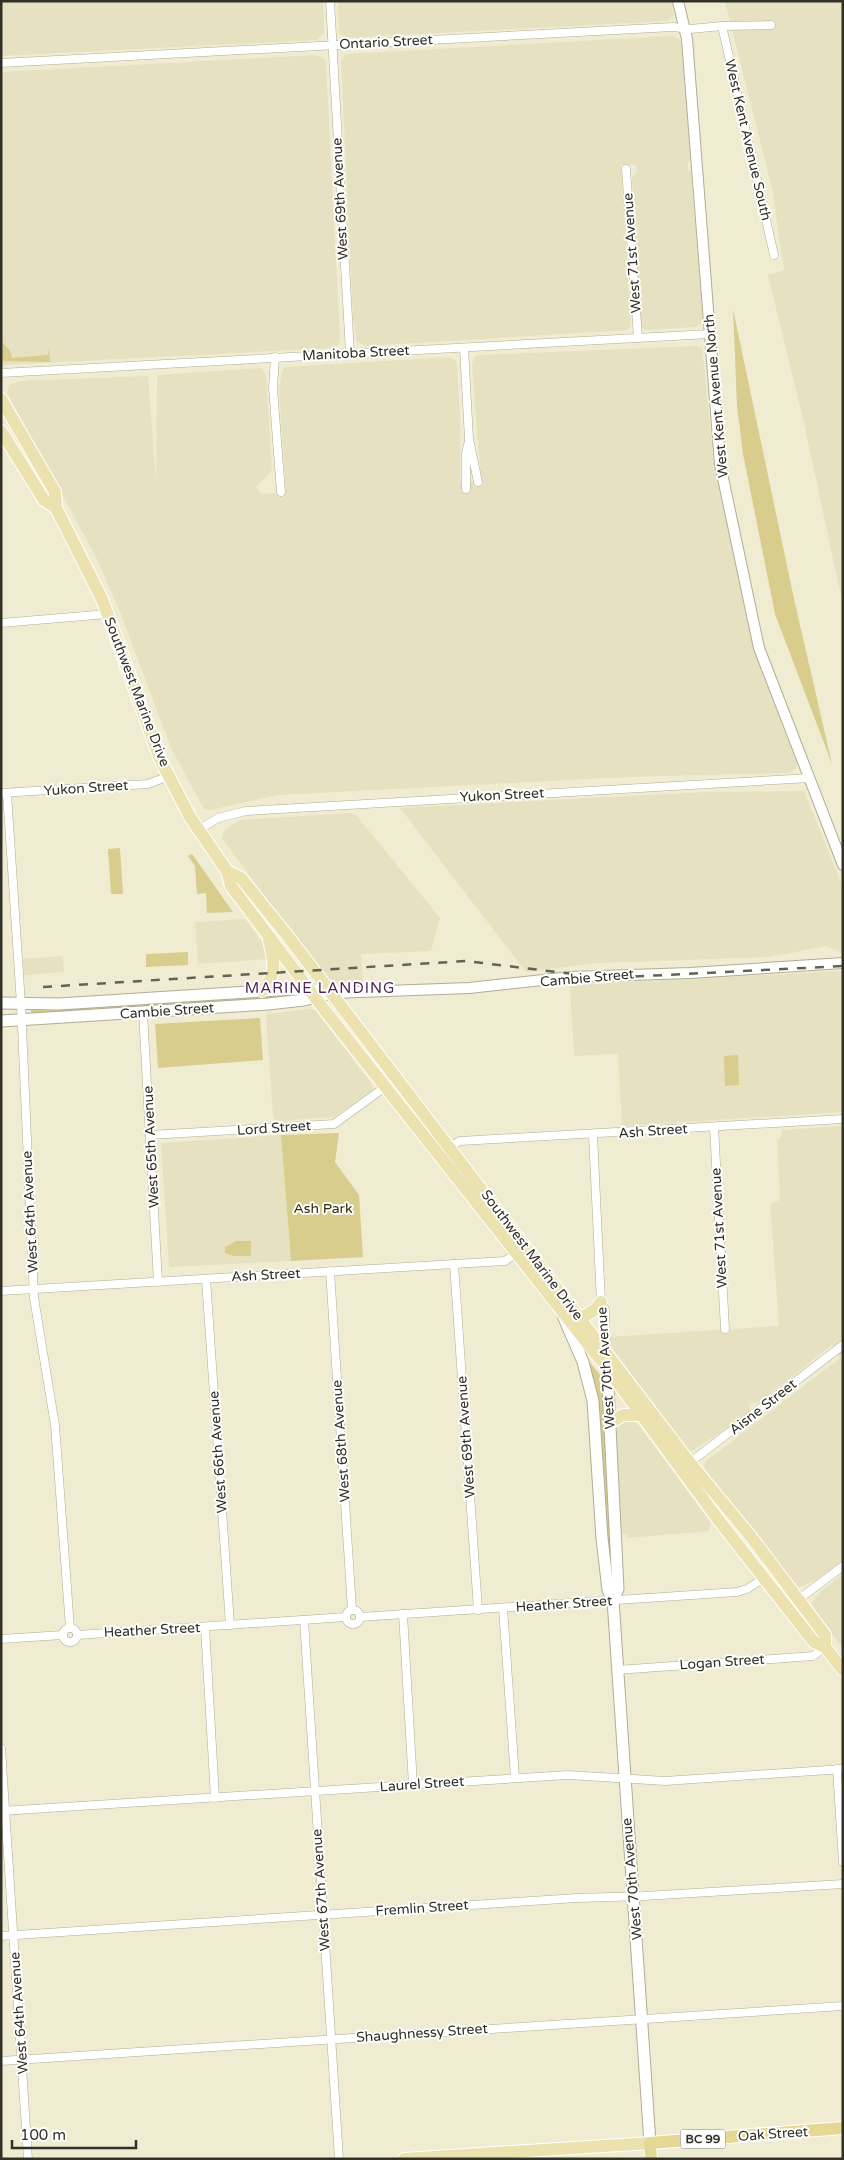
<svg xmlns="http://www.w3.org/2000/svg" width="844" height="2160" font-family="'Varela Round',sans-serif">
<style>
.built{fill:#e6e1c0}
.green{fill:#d8cd8c}
.lines{fill:none;stroke-linecap:round;stroke-linejoin:round}
.minor-casing{stroke:#b0ad94;stroke-width:9}
.tertiary-casing{stroke:#b0ad94;stroke-width:12}
.secondary-casing{stroke:#b0ad94;stroke-width:13}
.primary-casing{stroke:#fff;stroke-width:14}
.trunk-casing{stroke:#fff;stroke-width:14}
.minor{stroke:#fff;stroke-width:8}
.tertiary{stroke:#fff;stroke-width:10}
.secondary{stroke:#fff;stroke-width:11}
.primary{stroke:#ebe2af;stroke-width:12}
.trunk{stroke:#e4d894;stroke-width:12}
.rail{stroke:#646254;stroke-width:2.5;stroke-dasharray:9 9;stroke-linecap:butt}
.labels{text-anchor:middle;dominant-baseline:central;stroke-width:4;stroke-linejoin:round;paint-order:stroke}
.shield{fill:#fff;stroke:#6f6e67;stroke-width:1}
.shield-label{font-size:12px;font-weight:bold;fill:#313026}
.street-label{font-size:14px;fill:#313026;stroke:#fff}
.park-label{font-size:14px;fill:#332d03;stroke:#fff}
.neighbourhood-label{font-size:15px;letter-spacing:1px;fill:#502356;stroke:#fff}
</style>
<rect width="100%" height="100%" fill="#f0ecd2"/>
<!-- built -->
<g class="built">
<path d="M1,1H19L20,8V1H323L324,33L317,40L1,56Z"/>
<path d="M338,1H672L674,15L668,21L345,38L339,32Z"/>
<path d="M725,1H843V606L805,428L768,275L784,270L772,188Z"/>
<path d="M672,36L679,39L682,46L691,159L688,163V170L691,172L703,318L701,324L695,327L645,330L641,327L632,177L637,172V169L636,165H621L631,325L628,330L365,346L357,342L353,316L341,62L345,54Z"/>
<path d="M316,55L323,58L326,62L340,340L338,345L333,348L1,365V72Z"/>
<path d="M697,346L702,347L714,465L751,635L758,661L797,763L796,768L789,773L627,777L278,795L210,810L204,809L171,748L120,612L96,557L7,393L9,385L20,381L148,376L156,483L157,375L261,368L266,375L272,470L256,487L261,494L286,492L279,389L282,372L285,367L450,357L455,360L457,365L460,422V482H478L481,481L472,365L474,357L480,355Z"/>
<path d="M804,791L843,887V954L827,946L769,957L597,963L526,972L400,808L706,792Z"/>
<path d="M350,813L357,816L440,918L431,951L361,954L363,984L330,981L297,941L222,838L225,830L240,820Z"/>
<path d="M245,919L262,942L269,959L198,964L195,922Z"/>
<path d="M63,956L64,972L24,975L23,959Z"/>
<path d="M843,971V1112L622,1126L618,1054L574,1056L570,985Z"/>
<path d="M308,1009L315,1010L371,1083L373,1090L334,1117L293,1120L277,1124L273,1116L266,1014Z"/>
<path d="M843,1126V1561L814,1581L800,1587L796,1586L704,1468L705,1462L840,1358L832,1345L759,1403H750L749,1414L692,1451L688,1449L611,1347L609,1337L779,1326L770,1203L778,1201L780,1196L777,1139H780L782,1130Z"/>
<path d="M281,1135L291,1261L169,1267L161,1143Z"/>
<path d="M632,1420L640,1427L710,1522V1529L708,1531L627,1538V1535L621,1533L615,1430L622,1421Z"/>
<path d="M843,1574V1649L812,1606L813,1601L820,1592Z"/>
</g>
<!-- green -->
<g class="green">
<path d="M733,309L794,599L832,764L775,614L743,454L737,406Z"/>
<path d="M1,341L10,351L12,358L48,355L49,348L50,362L1,361Z"/>
<path d="M120,848L123,894H111L108,849Z"/>
<path d="M192,854L233,912L207,913L206,893L197,894L195,866L188,856Z"/>
<path d="M188,952V965L146,967V954Z"/>
<path d="M292,994L293,996L264,1000L31,1016V1010Z"/>
<path d="M260,1018L263,1060L158,1068L155,1024Z"/>
<path d="M738,1055L739,1085L725,1086L724,1056Z"/>
<path d="M339,1133L335,1162L359,1195L363,1257L291,1261L281,1135Z"/>
<path d="M236,1241H251V1256H234L225,1253V1247Z"/>
<path d="M588,1360L604,1380L613,1587L607,1541L598,1404Z"/>
</g>
<g class="lines">
<defs>
<g id="minor">
<path d="M330,1L350,353"/>
<path d="M722,26L774,255"/>
<path d="M1,63L673,27L690,29L722,26L771,25"/>
<path d="M626,169L638,338"/>
<path d="M464,348L469,439L478,482"/>
<path d="M275,357L273,388L281,492"/>
<path d="M1,373L710,334"/>
<path d="M466,489V453L469,441"/>
<path d="M1,623L108,614"/>
<path d="M1,793L148,784L169,776"/>
<path d="M7,793L21,1004L34,1298L55,1425L70,1628"/>
<path d="M198,830L218,818L246,811L810,778"/>
<path d="M143,1013L158,1282"/>
<path d="M714,1127L725,1329"/>
<path d="M150,1135L334,1124L385,1087"/>
<path d="M593,1135L601,1302L605,1310L606,1351"/>
<path d="M447,1148L460,1141L843,1119"/>
<path d="M454,1264L478,1610"/>
<path d="M330,1271L352,1610"/>
<path d="M206,1279L230,1625"/>
<path d="M1,1291L505,1261L518,1252"/>
<path d="M688,1464L843,1345"/>
<path d="M503,1608L515,1778"/>
<path d="M787,1608L843,1566"/>
<circle cx="353" cy="1617" r="7"/>
<path d="M403,1614L413,1785"/>
<path d="M360,1617L737,1592L747,1589L764,1578"/>
<path d="M304,1620L339,2159"/>
<path d="M205,1627L215,1798"/>
<circle cx="70" cy="1635" r="7"/>
<path d="M77,1635L346,1617"/>
<path d="M1,1639L63,1635"/>
<path d="M617,1670L813,1656L825,1647"/>
<path d="M1,1748L28,2159"/>
<path d="M837,1769L843,1862"/>
<path d="M1,1811L568,1775L665,1781L843,1769"/>
<path d="M1,1936L577,1898L644,1896L843,1884"/>
<path d="M1,2061L843,2006"/>
</g>
<g id="tertiary">
<path d="M678,1L687,39L720,464L759,648L843,865"/>
<path d="M331,993L469,988L571,977L690,973L843,963"/>
</g>
<g id="secondary">
<path d="M1,1003L59,1004L295,989L315,990"/>
<path d="M1,1021L268,1004L304,1000L331,993"/>
<path d="M564,1318L583,1362L593,1401L602,1538L608,1590L613,1600L650,2143"/>
<path d="M607,1366L618,1589L613,1600"/>
</g>
<g id="primary">
<path d="M1,399L55,492L56,508L102,599L160,759L190,817L227,871L231,886L323,1008L607,1368L720,1522L814,1642L825,1647L843,1670"/>
<path d="M1,431L44,500L56,508"/>
<path d="M227,871L241,878L290,939L690,1463L752,1538L825,1635V1647"/>
<path d="M262,991C278,974 274,961 269,940"/>
<path d="M581,1318L596,1309L601,1302"/>
<path d="M610,1423L623,1415H641"/>
<path d="M404,2159L650,2143"/>
</g>
<path id="trunk" d="M651,2159L650,2143L843,2128"/>
</defs>
<!-- minor casing -->
<use href="#minor" class="minor-casing"/>
<!-- tertiary casing -->
<use href="#tertiary" class="tertiary-casing"/>
<!-- secondary casing -->
<use href="#secondary" class="secondary-casing"/>
<!-- primary casing -->
<use href="#primary" class="primary-casing"/>
<!-- trunk casing -->
<use href="#trunk" class="trunk-casing"/>
<!-- minor -->
<use href="#minor" class="minor"/>
<!-- tertiary -->
<use href="#tertiary" class="tertiary"/>
<!-- secondary -->
<use href="#secondary" class="secondary"/>
<!-- primary -->
<use href="#primary" class="primary"/>
<!-- trunk -->
<use href="#trunk" class="trunk"/>
<!-- rail -->
<path class="rail" d="M43,987L466,961L606,978L843,966"/>
</g>
<g class="labels">
<!-- shield labels -->
<rect class="shield" x="680.5" y="2129.5" width="45" height="19" rx="4"/>
<g class="shield-label">
<text x="703" y="2139">BC 99</text>
</g>
<!-- street labels -->
<g class="street-label">
<text transform="translate(386 42) rotate(-3)">Ontario Street</text>
<text transform="translate(748 140) rotate(77)">West Kent Avenue South</text>
<text transform="translate(340 199) rotate(-93)">West 69th Avenue</text>
<text transform="translate(632 253) rotate(-94)">West 71st Avenue</text>
<text transform="translate(356 353) rotate(-3)">Manitoba Street</text>
<text transform="translate(716 396) rotate(-95)">West Kent Avenue North</text>
<text transform="translate(137 692) rotate(69)">Southwest Marine Drive</text>
<text transform="translate(86 788) rotate(-4)">Yukon Street</text>
<text transform="translate(502 795) rotate(-3)">Yukon Street</text>
<text transform="translate(587 978) rotate(-5)">Cambie Street</text>
<text transform="translate(167 1011) rotate(-4)">Cambie Street</text>
<text transform="translate(274 1128) rotate(-4)">Lord Street</text>
<text transform="translate(653 1131) rotate(-4)">Ash Street</text>
<text transform="translate(151 1147) rotate(-93)">West 65th Avenue</text>
<text transform="translate(30 1212) rotate(-93)">West 64th Avenue</text>
<text transform="translate(719 1228) rotate(-93)">West 71st Avenue</text>
<text transform="translate(532 1255) rotate(53)">Southwest Marine Drive</text>
<text transform="translate(266 1275) rotate(-3)">Ash Street</text>
<text transform="translate(606 1368) rotate(-94)">West 70th Avenue</text>
<text transform="translate(763 1407) rotate(-38)">Aisne Street</text>
<text transform="translate(466 1437) rotate(-94)">West 69th Avenue</text>
<text transform="translate(341 1441) rotate(-94)">West 68th Avenue</text>
<text transform="translate(218 1452) rotate(-94)">West 66th Avenue</text>
<text transform="translate(564 1604) rotate(-4)">Heather Street</text>
<text transform="translate(152 1630) rotate(-3)">Heather Street</text>
<text transform="translate(722 1662) rotate(-4)">Logan Street</text>
<text transform="translate(422 1784) rotate(-4)">Laurel Street</text>
<text transform="translate(632 1879) rotate(-95)">West 70th Avenue</text>
<text transform="translate(321 1890) rotate(-94)">West 67th Avenue</text>
<text transform="translate(422 1908) rotate(-4)">Fremlin Street</text>
<text transform="translate(19 2013) rotate(-94)">West 64th Avenue</text>
<text transform="translate(422 2033) rotate(-4)">Shaughnessy Street</text>
<text transform="translate(773 2134) rotate(-4)">Oak Street</text>
</g>
<!-- park labels -->
<g class="park-label">
<text x="323" y="1208">Ash Park</text>
</g>
<!-- neighbourhood labels -->
<g class="neighbourhood-label">
<text x="320" y="988">MARINE LANDING</text>
</g>
</g>
<!-- border -->
<rect width="844" height="2160" fill="none" stroke="#313026" stroke-width="5"/>
<!-- scale -->
<path d="M12 2140v8h124v-8" fill="none" stroke="#313026" stroke-width="2.5"/>
<text x="20" y="2140" font-size="15" fill="#313026" stroke="#ffffff" stroke-width="4" paint-order="stroke">100 m</text>
</svg>
